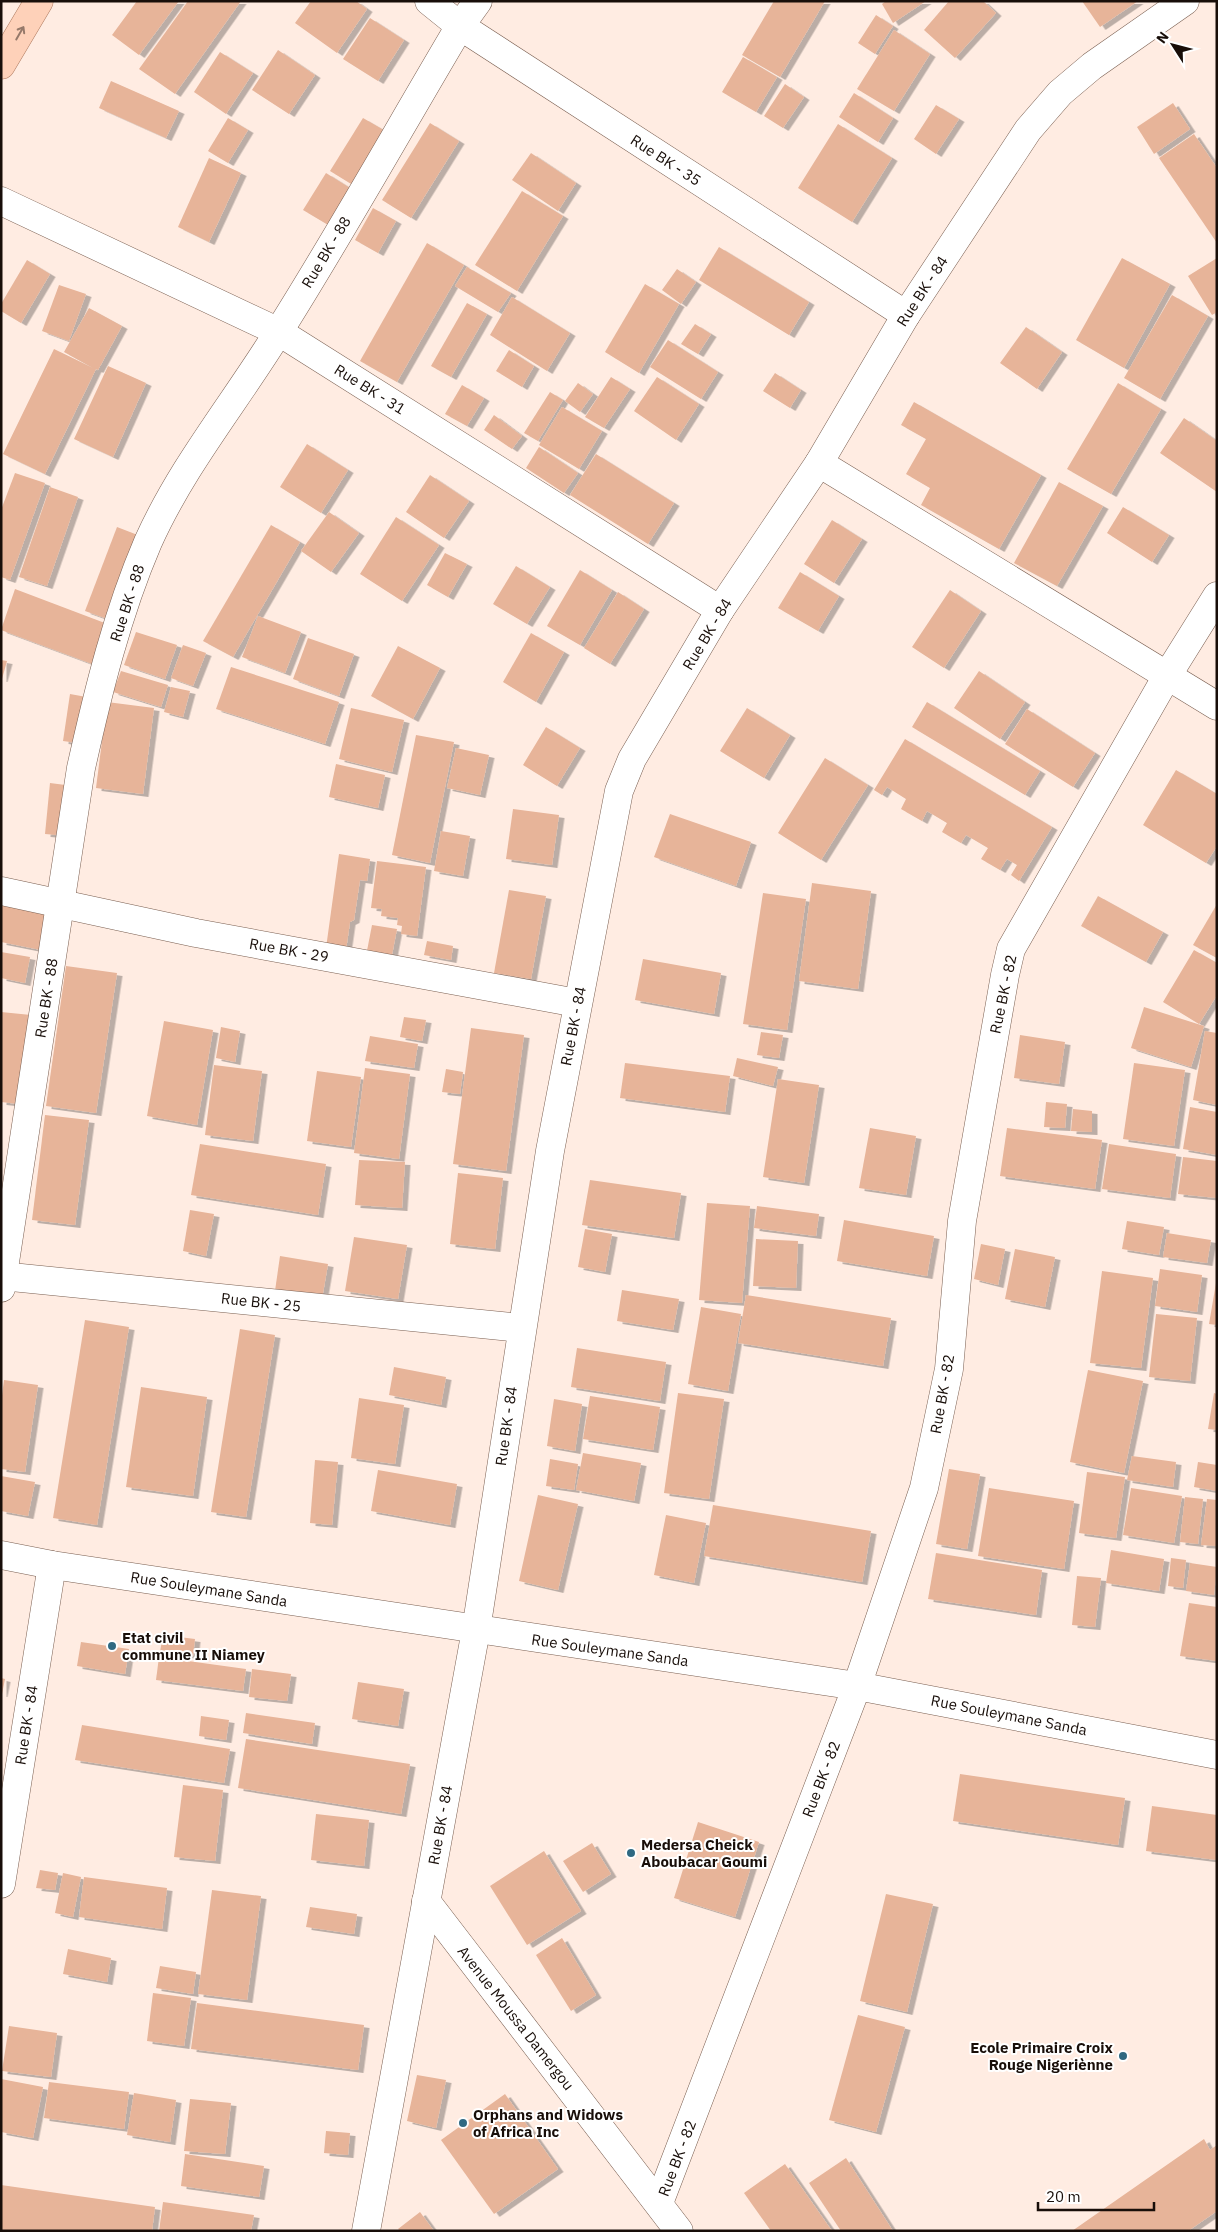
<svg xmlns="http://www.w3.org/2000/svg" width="1218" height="2232" font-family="'IBM Plex Sans',sans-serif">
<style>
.building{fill:#e7b499;filter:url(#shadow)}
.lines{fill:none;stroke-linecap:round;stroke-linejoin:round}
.minor-casing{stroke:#7a5f51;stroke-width:29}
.major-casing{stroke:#ae795e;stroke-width:29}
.minor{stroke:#fff;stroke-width:28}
.major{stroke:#fed1b9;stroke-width:28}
.oneway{stroke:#96796a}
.poi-dot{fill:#2f6982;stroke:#fff;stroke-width:2}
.labels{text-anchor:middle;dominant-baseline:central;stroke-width:4;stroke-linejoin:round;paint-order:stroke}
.street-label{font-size:15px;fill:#180e09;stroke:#fff}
.poi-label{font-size:15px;font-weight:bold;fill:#180e09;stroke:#fff;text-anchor:start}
</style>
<defs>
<filter id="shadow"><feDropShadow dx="5.5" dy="3" stdDeviation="0" flood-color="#0004"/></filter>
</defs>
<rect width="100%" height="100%" fill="#ffece2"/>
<!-- building -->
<g class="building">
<path d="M137,1H179L139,55L112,35Z"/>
<path d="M188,1H241L175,94L139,69Z"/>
<path d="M311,1H356L367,9L337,53L295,23Z"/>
<path d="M774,1H825L780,77L742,55Z"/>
<path d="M886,1H926L893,23L882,4Z"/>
<path d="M949,1H983L996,13L955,58L924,30Z"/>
<path d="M1082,1H1138L1100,27Z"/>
<path d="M876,15L893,26L875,54L858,43Z"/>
<path d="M370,18L404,40L378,81L343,59Z"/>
<path d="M894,30L930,54L894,111L857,89Z"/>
<path d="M278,50L315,75L289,114L252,90Z"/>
<path d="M220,52L253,73L226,114L194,92Z"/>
<path d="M743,57L777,77L756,112L722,92Z"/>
<path d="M111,81L179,111L166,138L99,108Z"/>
<path d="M785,84L804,97L783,128L764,116Z"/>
<path d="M854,93L893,118L878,142L839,117Z"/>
<path d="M1173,103L1190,129L1154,154L1137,127Z"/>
<path d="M936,105L959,119L936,154L914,139Z"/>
<path d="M228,118L248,130L228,163L208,151Z"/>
<path d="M363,118L394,136L361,190L330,171Z"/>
<path d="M430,123L459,141L411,218L382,200Z"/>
<path d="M838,124L892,158L852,222L798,188Z"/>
<path d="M1194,134L1217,168V243L1159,158Z"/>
<path d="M531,153L576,183L558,211L512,180Z"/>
<path d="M209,158L241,173L209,242L178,227Z"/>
<path d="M326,173L358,193L335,229L303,210Z"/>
<path d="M522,191L563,216L517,291L475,265Z"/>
<path d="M373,208L396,221L378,253L355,240Z"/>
<path d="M427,243L464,265L397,382L360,361Z"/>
<path d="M719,247L809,302L789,335L699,280Z"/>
<path d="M1122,258L1170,284L1124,368L1076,340Z"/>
<path d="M1217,258V312L1212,315L1188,276Z"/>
<path d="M27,260L50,274L21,323L1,311V304Z"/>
<path d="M467,267L511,293L498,312L455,286Z"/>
<path d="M677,269L696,282L681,304L662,290Z"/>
<path d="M645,284L679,304L639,373L605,352Z"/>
<path d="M59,285L86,294L69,341L42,331Z"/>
<path d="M1172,295L1208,316L1160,399L1124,378Z"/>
<path d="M512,297L570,333L547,371L490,335Z"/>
<path d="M467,303L487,314L451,377L431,366Z"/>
<path d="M89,308L122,326L98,370L96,369L45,474L3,454L54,349L93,368L64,352Z"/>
<path d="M695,324L711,334L698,354L681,344Z"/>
<path d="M1026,327L1062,352L1037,389L1000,363Z"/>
<path d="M668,340L718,372L701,399L650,367Z"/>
<path d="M509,350L534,366L522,387L496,371Z"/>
<path d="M108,366L146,383L113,457L74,439Z"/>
<path d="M775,373L801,390L790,408L763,391Z"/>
<path d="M611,377L630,389L604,428L585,417Z"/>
<path d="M657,377L699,404L676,440L634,411Z"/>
<path d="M578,383L593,394L580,412L565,401Z"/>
<path d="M1118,383L1161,409L1111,494L1067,469Z"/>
<path d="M462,385L484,398L467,426L445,414Z"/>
<path d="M550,392L563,400L538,441L524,433Z"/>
<path d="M914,402L1041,475L999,549L921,505L930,488L906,474L926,439L901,425Z"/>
<path d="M562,407L602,431L579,469L539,445Z"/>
<path d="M494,415L522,436L512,449L484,430Z"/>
<path d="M1184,418L1217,441V492L1160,453Z"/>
<path d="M307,444L348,470L321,513L280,487Z"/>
<path d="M539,447L578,473L564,493L526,468Z"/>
<path d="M596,454L674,503L648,544L570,495Z"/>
<path d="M15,473L45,483L10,580L1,577V510Z"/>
<path d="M430,475L469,501L444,538L406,512Z"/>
<path d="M1059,482L1103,506L1057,586L1014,563Z"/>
<path d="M50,487L78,497L47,586L19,577Z"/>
<path d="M1123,507L1169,535L1152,562L1107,533Z"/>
<path d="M329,512L359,533L331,572L301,551Z"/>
<path d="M396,517L439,545L402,601L360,574Z"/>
<path d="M832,520L862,539L834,583L804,564Z"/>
<path d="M271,525L300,542L233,657L203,641Z"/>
<path d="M117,527L148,539L116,622L85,611Z"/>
<path d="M445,553L467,564L448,597L427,585Z"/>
<path d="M516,566L550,587L527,624L493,604Z"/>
<path d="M580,570L612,590L580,645L547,626Z"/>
<path d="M800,572L839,596L818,631L778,608Z"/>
<path d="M15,589L118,628L103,668L1,630Z"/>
<path d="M950,590L981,611L944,668L912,647Z"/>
<path d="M618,592L644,609L610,664L584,648Z"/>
<path d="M258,616L301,632L285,673L242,657Z"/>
<path d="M136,632L177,645L165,679L124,665Z"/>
<path d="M531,633L564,652L536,702L503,682Z"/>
<path d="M308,638L354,654L339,696L293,679Z"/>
<path d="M183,645L206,653L193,686L171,678Z"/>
<path d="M398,646L440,668L413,719L371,696Z"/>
<path d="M1,660L7,661L2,679H1Z"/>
<path d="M231,667L339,702L325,744L216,709Z"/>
<path d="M121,671L168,685L161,707L113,692Z"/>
<path d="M979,671L1025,702L1000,739L954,708Z"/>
<path d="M171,687L190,691L183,717L164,712Z"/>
<path d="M70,694L92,698L84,744L63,741Z"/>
<path d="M107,702L154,708L143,794L96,788Z"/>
<path d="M927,702L1040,771L1025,795L912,727Z"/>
<path d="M351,708L404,720L392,772L339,759Z"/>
<path d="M747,708L790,735L764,778L720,751Z"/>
<path d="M1027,709L1095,753L1073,787L1005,744Z"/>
<path d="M546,727L580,748L557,786L523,765Z"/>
<path d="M416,735L454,742L430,863L392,855Z"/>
<path d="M905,739L1052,827L1019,881L1011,875L1017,865L1007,859L1000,870L981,859L988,848L966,835L961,843L942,832L947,823L927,811L922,821L901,809L906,799L887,787L882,795L874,790Z"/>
<path d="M456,748L489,755L480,795L447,788Z"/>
<path d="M825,758L868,785L821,860L778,833Z"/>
<path d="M336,764L385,775L378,808L329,797Z"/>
<path d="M1176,770L1217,794V846L1206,863L1143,825Z"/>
<path d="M50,783L73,786L68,836L45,834Z"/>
<path d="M513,809L559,815L552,865L506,859Z"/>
<path d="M670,814L751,842L736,886L654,857Z"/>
<path d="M441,831L470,836L463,876L434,871Z"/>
<path d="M339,854L370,859L367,881L360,880L354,920L350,922L346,950L326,948Z"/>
<path d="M377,861L426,867L417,936L401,934L402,926L397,925L398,918L381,916L382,909L371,908Z"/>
<path d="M812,883L871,891L858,989L799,981Z"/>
<path d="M509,890L546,896L531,979L494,973Z"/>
<path d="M763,893L806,899L787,1030L743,1024Z"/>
<path d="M1098,896L1163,932L1146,962L1081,926Z"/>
<path d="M1,899L54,909L46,951L1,942Z"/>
<path d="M1217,904V958L1193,945Z"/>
<path d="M372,925L397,929L390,965L365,961Z"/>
<path d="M427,941L453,946L451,960L424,955Z"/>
<path d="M1194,950L1217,963V995L1199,1024L1163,1002Z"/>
<path d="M1,952L30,957L25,983L1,978Z"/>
<path d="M643,959L721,973L714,1014L635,1000Z"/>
<path d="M66,966L117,973L96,1113L46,1106Z"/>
<path d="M1144,1007L1204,1026L1191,1067L1131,1048Z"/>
<path d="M1,1012L41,1016L28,1105L1,1102Z"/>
<path d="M404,1017L426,1020L422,1041L400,1037Z"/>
<path d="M164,1021L213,1030L197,1125L147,1116Z"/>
<path d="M221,1027L240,1031L235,1062L216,1058Z"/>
<path d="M471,1028L524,1035L506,1171L453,1164Z"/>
<path d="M1205,1031L1217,1033V1105L1193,1100Z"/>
<path d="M761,1032L783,1035L779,1058L757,1055Z"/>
<path d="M1020,1035L1065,1042L1059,1084L1014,1078Z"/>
<path d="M370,1036L418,1044L414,1068L365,1061Z"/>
<path d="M737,1058L778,1067L773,1086L733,1076Z"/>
<path d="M625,1063L730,1076L725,1112L620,1098Z"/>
<path d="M1134,1063L1185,1070L1174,1146L1123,1139Z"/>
<path d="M214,1065L262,1071L253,1141L205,1135Z"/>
<path d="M365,1068L410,1074L399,1159L354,1153Z"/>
<path d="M446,1069L463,1072L460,1094L442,1092Z"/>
<path d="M317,1071L361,1077L351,1147L307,1141Z"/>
<path d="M778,1079L819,1085L804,1183L763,1177Z"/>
<path d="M1046,1102L1067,1104L1065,1128L1044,1127Z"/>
<path d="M1190,1107L1217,1112V1155L1183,1149Z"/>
<path d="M1073,1109L1092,1111V1132L1071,1131Z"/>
<path d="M45,1115L89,1120L75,1225L32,1220Z"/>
<path d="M870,1128L916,1136L906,1195L859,1188Z"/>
<path d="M1007,1128L1102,1140L1095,1189L1000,1176Z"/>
<path d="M200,1144L326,1164L318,1215L191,1195Z"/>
<path d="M1109,1144L1176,1154L1170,1198L1102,1189Z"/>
<path d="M1183,1157L1217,1161V1198L1178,1194Z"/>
<path d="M359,1160L405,1162L402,1208L355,1205Z"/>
<path d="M458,1173L503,1178L495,1249L450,1244Z"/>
<path d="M590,1180L681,1193L674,1238L582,1225Z"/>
<path d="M707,1203L750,1206L742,1303L699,1300Z"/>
<path d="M757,1206L819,1214L816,1236L754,1228Z"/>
<path d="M190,1210L214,1214L206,1256L183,1251Z"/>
<path d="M844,1220L934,1236L927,1276L837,1261Z"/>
<path d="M1127,1221L1164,1227L1159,1255L1122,1249Z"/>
<path d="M585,1229L612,1234L605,1272L578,1267Z"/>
<path d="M1167,1233L1211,1240L1207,1263L1163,1257Z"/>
<path d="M354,1237L407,1245L398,1299L345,1291Z"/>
<path d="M756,1239L798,1241L796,1288L753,1286Z"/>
<path d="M981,1244L1005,1249L998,1285L974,1279Z"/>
<path d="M1015,1249L1055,1257L1045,1307L1005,1299Z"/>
<path d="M280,1256L328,1264L322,1299L275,1291Z"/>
<path d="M1160,1269L1202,1275L1197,1312L1155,1306Z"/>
<path d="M1102,1271L1153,1278L1141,1368L1090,1363Z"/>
<path d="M1216,1283H1217V1325L1209,1324Z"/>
<path d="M622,1290L679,1299L673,1330L617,1321Z"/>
<path d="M746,1295L891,1318L883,1366L738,1343Z"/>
<path d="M701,1307L741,1314L728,1391L688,1384Z"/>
<path d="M1156,1314L1197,1318L1190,1381L1149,1377Z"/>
<path d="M85,1320L129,1327L97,1525L53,1518Z"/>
<path d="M240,1329L275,1335L246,1517L211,1512Z"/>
<path d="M577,1348L666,1362L660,1401L571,1387Z"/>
<path d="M394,1367L446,1377L441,1405L389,1395Z"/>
<path d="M1088,1370L1143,1381L1124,1473L1070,1462Z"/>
<path d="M4,1380L38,1385L25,1472L1,1469V1403Z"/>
<path d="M141,1387L207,1397L193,1496L126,1487Z"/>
<path d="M678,1393L724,1399L709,1499L664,1493Z"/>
<path d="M1214,1393L1217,1394V1430L1208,1429Z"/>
<path d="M590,1396L660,1407L653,1450L583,1439Z"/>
<path d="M359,1398L404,1405L395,1464L351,1458Z"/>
<path d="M554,1399L582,1404L575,1451L547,1446Z"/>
<path d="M583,1453L641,1463L634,1501L576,1490Z"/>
<path d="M1132,1456L1176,1462L1173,1487L1127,1480Z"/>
<path d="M550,1459L578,1464L574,1490L546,1486Z"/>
<path d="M315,1460L338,1462L332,1525L310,1523Z"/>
<path d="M1198,1462L1217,1465V1491L1194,1487Z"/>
<path d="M949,1469L980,1474L967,1549L936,1544Z"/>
<path d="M378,1470L457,1484L450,1525L371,1511Z"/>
<path d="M1087,1472L1125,1477L1116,1538L1079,1533Z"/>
<path d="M1,1476L35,1482L28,1516L1,1511Z"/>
<path d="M989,1488L1074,1501L1064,1569L978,1556Z"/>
<path d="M1131,1488L1182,1496L1174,1543L1123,1535Z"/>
<path d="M538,1495L578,1504L558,1590L519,1581Z"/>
<path d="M1185,1497L1203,1499L1198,1544L1180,1542Z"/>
<path d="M1207,1499L1217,1500V1546L1201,1545Z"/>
<path d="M713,1505L871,1531L862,1582L704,1556Z"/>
<path d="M666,1515L706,1523L694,1583L654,1575Z"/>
<path d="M1111,1550L1164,1559L1159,1591L1106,1583Z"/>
<path d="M936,1553L1042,1570L1036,1615L928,1599Z"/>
<path d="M1171,1558L1186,1560L1183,1588L1168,1586Z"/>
<path d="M1190,1563L1217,1567L1214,1595L1186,1591Z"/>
<path d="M1077,1576L1101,1578L1095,1627L1072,1625Z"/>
<path d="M1189,1603L1217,1607V1661L1180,1656Z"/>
<path d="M163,1635L195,1639L193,1656L160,1652Z"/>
<path d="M81,1642L129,1649L125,1674L77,1666Z"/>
<path d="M159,1657L246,1669L243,1691L156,1680Z"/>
<path d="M252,1669L291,1674L287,1701L249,1697Z"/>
<path d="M1,1678L5,1679L2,1694H1Z"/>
<path d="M358,1682L404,1689L398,1726L352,1719Z"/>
<path d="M246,1713L315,1723L312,1744L243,1733Z"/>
<path d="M201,1716L229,1720L226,1740L199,1736Z"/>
<path d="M82,1725L230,1749L224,1783L75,1760Z"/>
<path d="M246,1739L410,1764L401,1814L238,1788Z"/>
<path d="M960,1774L1125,1798L1118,1845L953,1821Z"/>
<path d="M183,1785L223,1790L215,1861L174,1857Z"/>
<path d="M1152,1806L1217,1815V1860L1146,1851Z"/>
<path d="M316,1814L369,1820L364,1866L311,1860Z"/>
<path d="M698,1822L759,1842L735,1917L674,1898Z"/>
<path d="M592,1843L611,1874L583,1892L563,1861Z"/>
<path d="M544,1851L581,1911L527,1945L490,1886Z"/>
<path d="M40,1870L58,1873L55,1890L36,1888Z"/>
<path d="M63,1873L81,1877L73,1917L55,1913Z"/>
<path d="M84,1877L167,1888L162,1929L79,1917Z"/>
<path d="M212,1890L261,1896L247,2000L198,1994Z"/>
<path d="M886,1894L933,1904L907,2012L860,2001Z"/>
<path d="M310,1907L357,1914L354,1934L306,1927Z"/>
<path d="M562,1938L596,1995L571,2011L536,1955Z"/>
<path d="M68,1949L111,1958L107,1982L63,1974Z"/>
<path d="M160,1966L196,1972L193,1994L156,1988Z"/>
<path d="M153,1993L191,1998L184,2046L147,2041Z"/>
<path d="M197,2003L364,2025L358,2070L191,2049Z"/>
<path d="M858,2015L905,2027L876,2132L829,2120Z"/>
<path d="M9,2026L57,2033L51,2077L2,2071Z"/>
<path d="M417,2075L446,2080L436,2128L407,2121Z"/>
<path d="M1,2079L43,2087L33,2138L1,2132Z"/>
<path d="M49,2082L129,2092L124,2129L44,2118Z"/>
<path d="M134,2093L176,2100L170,2142L127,2135Z"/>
<path d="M505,2094L558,2169L494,2214L441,2140Z"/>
<path d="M190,2099L231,2103L225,2154L184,2151Z"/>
<path d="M326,2131L350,2133L348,2155L324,2153Z"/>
<path d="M1204,2139L1210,2150L1217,2145V2211L1188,2231H1072Z"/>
<path d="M185,2154L264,2166L259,2197L181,2186Z"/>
<path d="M846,2158L893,2231H841L809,2183Z"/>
<path d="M785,2164L832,2231H771L744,2193Z"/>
<path d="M1,2185L155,2207L152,2231H1Z"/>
<path d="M163,2202L254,2215L251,2231H159Z"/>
<path d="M420,2212L434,2231H400L398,2229Z"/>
</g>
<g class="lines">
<defs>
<g id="minor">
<path d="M429,1L460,26L906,315"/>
<path d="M1,201L279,332L720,610"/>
<path d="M819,463L1217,706"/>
<path d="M1,891L196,933L577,1003"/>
<path d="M1,1276L521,1328"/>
<path d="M1,1288L81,768C98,692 117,614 148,542C182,466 236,401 279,331C342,231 400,127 460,26L478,1"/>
<path d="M1,1555L52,1565L857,1686L1217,1755"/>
<path d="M1,1884L52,1565"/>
<path d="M426,1901L679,2231"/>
<path d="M659,2203L857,1686L924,1488L949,1369L962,1221L1005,975L1011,949L1167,676L1217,596"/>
<path d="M366,2231L476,1630L550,1151L619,791L632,759L720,610L819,463L906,315L1028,130L1060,93L1092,66L1185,1"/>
</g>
<path id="major" d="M1,65L39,1"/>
</defs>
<!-- minor casing -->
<use href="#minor" class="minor-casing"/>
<!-- major casing -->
<use href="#major" class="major-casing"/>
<!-- minor -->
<use href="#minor" class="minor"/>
<!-- major -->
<use href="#major" class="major"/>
</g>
<!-- one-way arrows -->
<defs><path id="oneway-shaft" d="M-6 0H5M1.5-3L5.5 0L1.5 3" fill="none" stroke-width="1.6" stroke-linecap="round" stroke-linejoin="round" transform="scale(1.25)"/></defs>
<use class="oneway" href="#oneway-shaft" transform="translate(20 33) rotate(-60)"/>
<!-- markers -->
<g class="poi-dot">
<circle cx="112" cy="1646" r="5"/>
<circle cx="631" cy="1853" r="5"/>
<circle cx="1123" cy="2056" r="5"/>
<circle cx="463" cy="2123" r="5"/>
</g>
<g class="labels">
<!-- street labels -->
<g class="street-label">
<text transform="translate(666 160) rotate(33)">Rue BK - 35</text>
<text transform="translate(326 252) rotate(-59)">Rue BK - 88</text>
<text transform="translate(922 291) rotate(-57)">Rue BK - 84</text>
<text transform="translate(370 389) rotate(32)">Rue BK - 31</text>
<text transform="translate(127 603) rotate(-72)">Rue BK - 88</text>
<text transform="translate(707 634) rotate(-59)">Rue BK - 84</text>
<text transform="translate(289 950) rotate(10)">Rue BK - 29</text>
<text transform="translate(1003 994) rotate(-78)">Rue BK - 82</text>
<text transform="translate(46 998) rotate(-81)">Rue BK - 88</text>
<text transform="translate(573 1026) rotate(-79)">Rue BK - 84</text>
<text transform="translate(261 1302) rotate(6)">Rue BK - 25</text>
<text transform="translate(942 1394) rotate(-80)">Rue BK - 82</text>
<text transform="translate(506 1426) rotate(-82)">Rue BK - 84</text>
<text transform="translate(209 1589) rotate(9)">Rue Souleymane Sanda</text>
<text transform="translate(610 1650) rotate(8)">Rue Souleymane Sanda</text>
<text transform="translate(1009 1715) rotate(11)">Rue Souleymane Sanda</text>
<text transform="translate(26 1725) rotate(-81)">Rue BK - 84</text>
<text transform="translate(821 1779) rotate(-69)">Rue BK - 82</text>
<text transform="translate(440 1825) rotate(-80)">Rue BK - 84</text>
<text transform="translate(516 2018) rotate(52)">Avenue Moussa Damergou</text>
<text transform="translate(677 2158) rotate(-69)">Rue BK - 82</text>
</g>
<!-- poi labels -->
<g class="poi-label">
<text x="122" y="1637">Etat civil<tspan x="122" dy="17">commune II Niamey</tspan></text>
<text x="641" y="1844">Medersa Cheick<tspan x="641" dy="17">Aboubacar Goumi</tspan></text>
<text x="1113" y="2047" text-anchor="end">Ecole Primaire Croix<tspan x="1113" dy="17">Rouge Nigeriènne</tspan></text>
<text x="473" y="2114">Orphans and Widows<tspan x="473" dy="17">of Africa Inc</tspan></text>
</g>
</g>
<!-- border -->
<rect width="1218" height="2232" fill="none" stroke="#180e09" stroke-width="5"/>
<!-- north arrow -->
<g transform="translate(1173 45) rotate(306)" stroke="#ffffff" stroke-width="4" paint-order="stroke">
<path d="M0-4L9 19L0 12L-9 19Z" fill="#180e09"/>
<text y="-8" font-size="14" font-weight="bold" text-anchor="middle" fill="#180e09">N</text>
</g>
<!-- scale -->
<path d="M1038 2202v8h116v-8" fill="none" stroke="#180e09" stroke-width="2.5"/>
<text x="1046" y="2202" font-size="15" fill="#180e09" stroke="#ffffff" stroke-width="4" paint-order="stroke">20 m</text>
</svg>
